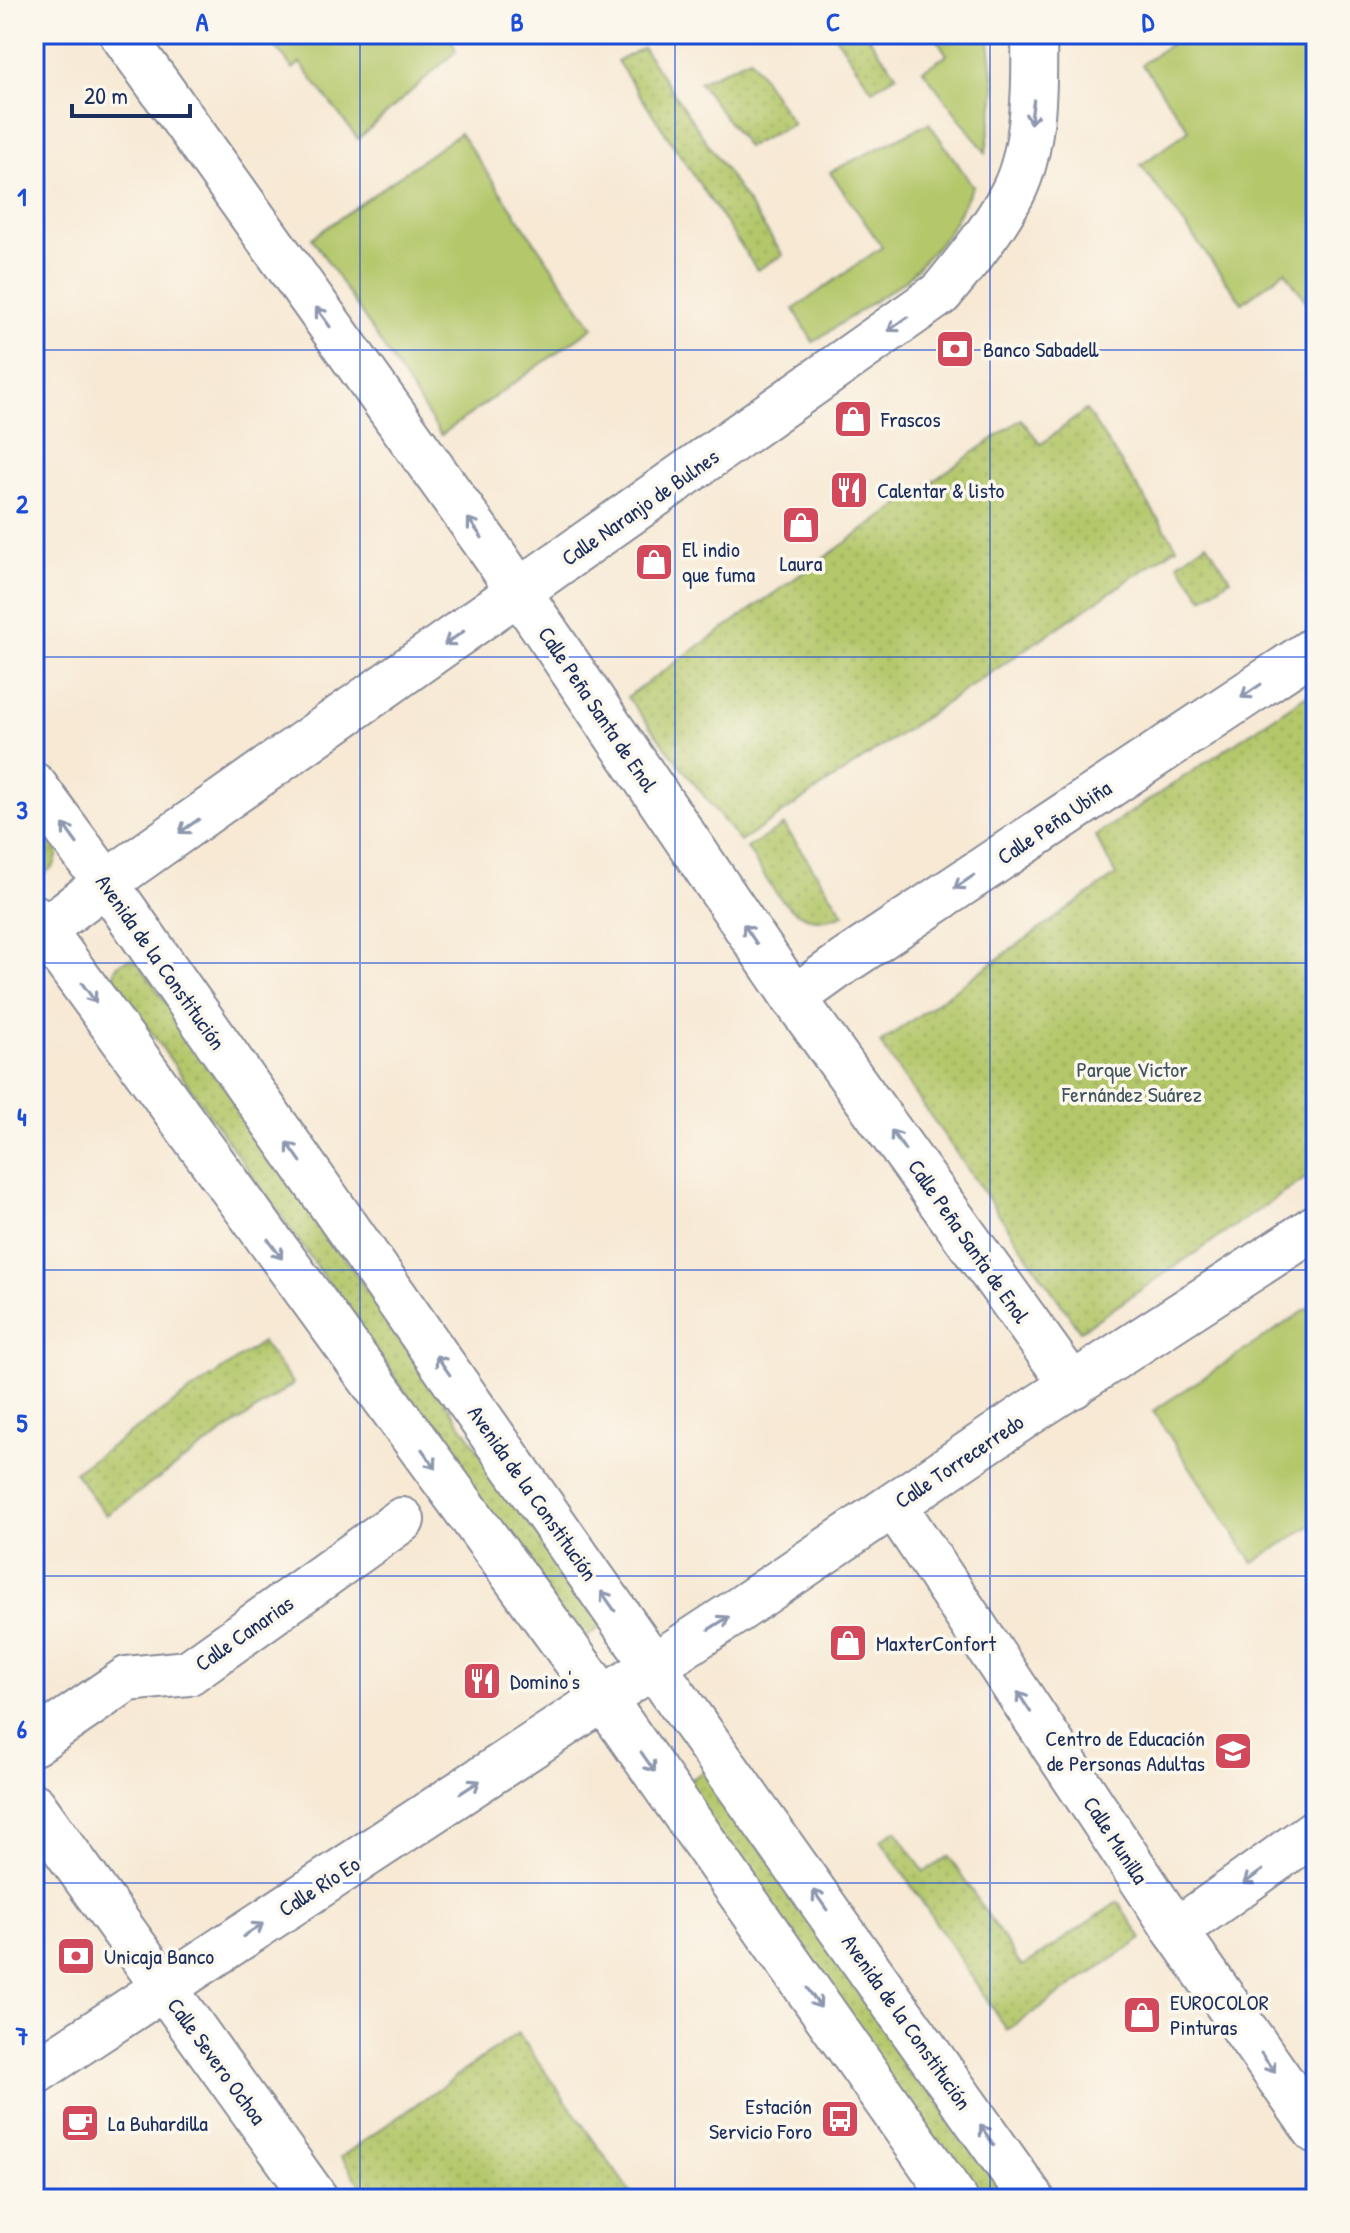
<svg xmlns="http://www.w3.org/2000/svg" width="1350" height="2233" font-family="'Patrick Hand',sans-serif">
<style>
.grass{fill:url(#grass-dots);stroke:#687b64;stroke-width:2}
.garden{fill:#b4c76b;stroke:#687b64;stroke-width:2}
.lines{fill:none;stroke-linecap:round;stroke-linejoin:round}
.minor-casing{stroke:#898c99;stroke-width:48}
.major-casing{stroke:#898c99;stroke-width:48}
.minor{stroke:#fff;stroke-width:44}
.major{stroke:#fff;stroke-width:44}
.oneway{stroke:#8d97ae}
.grid{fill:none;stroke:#1d4ed8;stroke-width:2;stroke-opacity:0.55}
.labels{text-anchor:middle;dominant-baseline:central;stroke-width:7;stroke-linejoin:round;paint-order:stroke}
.poi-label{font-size:22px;fill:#1b2f5e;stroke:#fbf7ec;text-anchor:start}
.street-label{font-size:22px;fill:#1b2f5e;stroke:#fbf7ec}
.park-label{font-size:22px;fill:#415561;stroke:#fbf7ec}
.neatline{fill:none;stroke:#1d4ed8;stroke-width:3}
.grid-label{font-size:26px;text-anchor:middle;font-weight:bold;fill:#1d4ed8}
</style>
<defs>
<pattern id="grass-dots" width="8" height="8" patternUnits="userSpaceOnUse" patternTransform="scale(2)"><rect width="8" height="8" fill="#b4c76b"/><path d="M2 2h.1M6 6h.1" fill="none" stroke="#9aab5f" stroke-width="1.8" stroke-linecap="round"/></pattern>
</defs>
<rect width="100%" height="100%" fill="#fbf7ec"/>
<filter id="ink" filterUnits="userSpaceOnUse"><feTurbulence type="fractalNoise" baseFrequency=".0125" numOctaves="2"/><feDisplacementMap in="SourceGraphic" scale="16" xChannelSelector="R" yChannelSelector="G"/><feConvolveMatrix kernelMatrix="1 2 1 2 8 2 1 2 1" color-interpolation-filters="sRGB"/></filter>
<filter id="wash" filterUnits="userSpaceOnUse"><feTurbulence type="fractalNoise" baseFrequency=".006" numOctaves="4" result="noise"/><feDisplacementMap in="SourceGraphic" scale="32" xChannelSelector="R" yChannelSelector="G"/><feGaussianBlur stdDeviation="1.8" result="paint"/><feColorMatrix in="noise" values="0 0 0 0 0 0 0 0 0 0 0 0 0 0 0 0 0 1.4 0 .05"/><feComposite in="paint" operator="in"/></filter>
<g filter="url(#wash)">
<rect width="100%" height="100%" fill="#f7e9d4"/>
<!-- grass -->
<g class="grass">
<path d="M834,34H866L897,75L872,90Z"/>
<path d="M643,48L783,255L757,270L617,61Z"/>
<path d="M750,58L793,124L747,147L699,82Z"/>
<path d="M1086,410L1177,547L740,842L627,697L1021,419L1041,444Z"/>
<path d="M1207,543L1230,579L1203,598L1178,563Z"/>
<path d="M1316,689V1171L1080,1331L880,1043L1116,875L1095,836Z"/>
<path d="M38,822L58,853L54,866L45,873L34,871V825Z"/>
<path d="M784,825L844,914C791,936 771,884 747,848Z"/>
<path d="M131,959L139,964L601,1625L589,1636H583L565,1618L117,984C110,970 117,962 131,959Z"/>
<path d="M262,1342L293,1384L106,1515L74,1472Z"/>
<path d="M706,1770L1007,2199H975L682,1785Z"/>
<path d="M896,1830L924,1872L949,1856L1022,1967L1118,1902L1142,1939L1007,2030L881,1840Z"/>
<path d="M518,2033L635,2199H371L341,2157Z"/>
</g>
<!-- garden -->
<g class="garden">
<path d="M266,34H450L456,51L358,139L300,63L293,69Z"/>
<path d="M934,34H988L995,91L986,153L923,70L947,55Z"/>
<path d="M1185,34H1316V316L1285,271L1242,303L1141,165L1189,130L1142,64Z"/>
<path d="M929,123L973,186L947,235L907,279L813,342L794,309L882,247L830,172Z"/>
<path d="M460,133L593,327L441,435L312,238Z"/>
<path d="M1316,1303V1522L1253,1563L1153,1411Z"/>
</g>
</g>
<g filter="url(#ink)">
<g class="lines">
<defs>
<g id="minor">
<path d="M122,34L490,549L794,998L1073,1386"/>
<path d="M34,937L106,883L941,293C967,261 994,229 1013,192C1035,149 1035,82 1034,34"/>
<path d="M794,998L844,962L1316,648"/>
<path d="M894,1505L1176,1931L1316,2131"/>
<path d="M34,1743L127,1679L188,1673L402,1520"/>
<path d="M34,1806L316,2199"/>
<path d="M1176,1931L1316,1831"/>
<path d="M34,2073L734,1613L1029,1413L1316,1227"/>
</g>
<g id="major">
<path d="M34,785L106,883L653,1665L1032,2199"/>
<path d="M34,917L603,1698L955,2199"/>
</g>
</defs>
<!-- minor casing -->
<use href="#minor" class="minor-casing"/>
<!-- major casing -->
<use href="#major" class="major-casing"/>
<!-- minor -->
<use href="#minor" class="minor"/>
<!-- major -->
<use href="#major" class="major"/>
</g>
<!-- one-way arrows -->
<defs><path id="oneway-shaft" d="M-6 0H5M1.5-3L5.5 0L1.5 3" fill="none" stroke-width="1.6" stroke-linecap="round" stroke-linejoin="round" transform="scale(2)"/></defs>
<g class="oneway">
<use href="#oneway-shaft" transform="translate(1032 112) rotate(98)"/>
<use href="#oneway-shaft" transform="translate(323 317) rotate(-126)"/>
<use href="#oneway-shaft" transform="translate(898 324) rotate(145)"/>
<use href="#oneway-shaft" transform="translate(475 528) rotate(-126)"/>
<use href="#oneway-shaft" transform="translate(454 638) rotate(145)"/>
<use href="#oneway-shaft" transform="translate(1251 691) rotate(146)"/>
<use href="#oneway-shaft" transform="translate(189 826) rotate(145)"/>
<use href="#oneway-shaft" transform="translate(70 834) rotate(-126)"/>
<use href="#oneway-shaft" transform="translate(964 882) rotate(146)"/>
<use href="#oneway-shaft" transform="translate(750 934) rotate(-124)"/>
<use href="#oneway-shaft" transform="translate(89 993) rotate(54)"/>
<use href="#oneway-shaft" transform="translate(898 1140) rotate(-125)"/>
<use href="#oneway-shaft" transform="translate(294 1152) rotate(-125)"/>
<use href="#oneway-shaft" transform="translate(275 1249) rotate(54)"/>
<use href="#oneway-shaft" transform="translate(443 1365) rotate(-125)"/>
<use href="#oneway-shaft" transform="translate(429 1459) rotate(54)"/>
<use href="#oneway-shaft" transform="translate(608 1601) rotate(-125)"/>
<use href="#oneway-shaft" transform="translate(719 1623) rotate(-32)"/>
<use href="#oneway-shaft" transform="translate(1024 1702) rotate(-123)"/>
<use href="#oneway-shaft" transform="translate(648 1762) rotate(55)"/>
<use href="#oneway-shaft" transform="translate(470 1787) rotate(-33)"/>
<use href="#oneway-shaft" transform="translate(1253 1877) rotate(144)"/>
<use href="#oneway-shaft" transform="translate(820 1900) rotate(-125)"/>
<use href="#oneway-shaft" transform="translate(253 1930) rotate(-33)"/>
<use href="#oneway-shaft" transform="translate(814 1998) rotate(55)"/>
<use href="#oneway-shaft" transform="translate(1268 2063) rotate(55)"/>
<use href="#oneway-shaft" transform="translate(987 2135) rotate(-125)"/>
</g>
</g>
<!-- grid -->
<path class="grid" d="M360,34V2199M675,34V2199M990,34V2199M34,350H1316M34,657H1316M34,963H1316M34,1270H1316M34,1576H1316M34,1883H1316"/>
<!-- icons -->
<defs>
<symbol id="bank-square" viewBox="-11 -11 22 22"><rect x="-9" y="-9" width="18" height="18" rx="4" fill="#d1495b" stroke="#fbf7ec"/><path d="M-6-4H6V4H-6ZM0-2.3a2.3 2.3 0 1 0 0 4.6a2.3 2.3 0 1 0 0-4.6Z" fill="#fff"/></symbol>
<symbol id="shop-square" viewBox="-11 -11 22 22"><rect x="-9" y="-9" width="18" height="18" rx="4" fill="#d1495b" stroke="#fbf7ec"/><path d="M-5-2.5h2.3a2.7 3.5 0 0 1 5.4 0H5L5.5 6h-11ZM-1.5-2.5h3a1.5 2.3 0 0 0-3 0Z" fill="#fff"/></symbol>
<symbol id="restaurant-square" viewBox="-11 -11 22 22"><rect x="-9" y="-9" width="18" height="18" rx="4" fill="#d1495b" stroke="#fbf7ec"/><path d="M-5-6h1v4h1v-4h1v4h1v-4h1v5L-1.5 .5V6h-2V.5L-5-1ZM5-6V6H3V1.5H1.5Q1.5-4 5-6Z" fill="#fff"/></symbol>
<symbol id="school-square" viewBox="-11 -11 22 22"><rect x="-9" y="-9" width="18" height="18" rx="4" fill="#d1495b" stroke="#fbf7ec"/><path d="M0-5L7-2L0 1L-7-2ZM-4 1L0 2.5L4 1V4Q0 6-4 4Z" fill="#fff"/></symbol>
<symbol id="bus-square" viewBox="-11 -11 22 22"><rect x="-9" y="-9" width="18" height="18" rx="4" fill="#d1495b" stroke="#fbf7ec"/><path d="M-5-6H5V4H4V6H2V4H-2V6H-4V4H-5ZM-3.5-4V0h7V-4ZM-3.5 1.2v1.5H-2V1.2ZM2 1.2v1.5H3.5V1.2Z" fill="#fff"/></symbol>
<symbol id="cafe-square" viewBox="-11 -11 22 22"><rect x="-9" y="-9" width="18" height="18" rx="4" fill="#d1495b" stroke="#fbf7ec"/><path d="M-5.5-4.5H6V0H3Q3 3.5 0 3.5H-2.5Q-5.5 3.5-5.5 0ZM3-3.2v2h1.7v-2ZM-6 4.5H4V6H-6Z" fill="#fff"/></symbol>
</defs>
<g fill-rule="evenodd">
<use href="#bank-square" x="933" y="327" width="44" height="44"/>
<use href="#shop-square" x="831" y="397" width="44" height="44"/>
<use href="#restaurant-square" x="827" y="468" width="44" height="44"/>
<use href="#shop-square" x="779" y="503" width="44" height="44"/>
<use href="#shop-square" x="632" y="540" width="44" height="44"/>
<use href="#shop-square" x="826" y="1621" width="44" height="44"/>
<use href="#restaurant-square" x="460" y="1659" width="44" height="44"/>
<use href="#school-square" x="1211" y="1729" width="44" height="44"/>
<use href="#bank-square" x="54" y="1934" width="44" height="44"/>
<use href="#shop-square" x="1120" y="1993" width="44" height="44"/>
<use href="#bus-square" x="818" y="2097" width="44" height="44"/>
<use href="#cafe-square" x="58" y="2101" width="44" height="44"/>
</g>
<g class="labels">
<!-- poi labels -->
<g class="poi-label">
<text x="983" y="349">Banco Sabadell</text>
<text x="881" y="419">Frascos</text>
<text x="877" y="490">Calentar &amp; listo</text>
<text x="682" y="549">El indio<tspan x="682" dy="25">que fuma</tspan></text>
<text x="801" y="563" text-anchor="middle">Laura</text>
<text x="876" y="1643">MaxterConfort</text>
<text x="510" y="1681">Domino's</text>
<text x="1205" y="1738" text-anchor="end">Centro de Educación<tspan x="1205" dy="25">de Personas Adultas</tspan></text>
<text x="104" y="1956">Unicaja Banco</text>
<text x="1170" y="2002">EUROCOLOR<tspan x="1170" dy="25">Pinturas</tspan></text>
<text x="812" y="2106" text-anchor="end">Estación<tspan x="812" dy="25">Servicio Foro</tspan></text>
<text x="108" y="2123">La Buhardilla</text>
</g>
<!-- street labels -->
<g class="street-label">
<text transform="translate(640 507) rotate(-35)">Calle Naranjo de Bulnes</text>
<text transform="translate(598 709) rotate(56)">Calle Peña Santa de Enol</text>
<text transform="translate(1054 822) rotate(-34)">Calle Peña Ubiña</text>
<text transform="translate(161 962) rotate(55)">Avenida de la Constitución</text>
<text transform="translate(969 1241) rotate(55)">Calle Peña Santa de Enol</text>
<text transform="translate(959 1461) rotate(-34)">Calle Torrecerredo</text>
<text transform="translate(533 1493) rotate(55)">Avenida de la Constitución</text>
<text transform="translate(244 1633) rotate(-35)">Calle Canarias</text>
<text transform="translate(1116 1840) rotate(57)">Calle Munilla</text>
<text transform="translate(319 1886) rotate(-33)">Calle Río Eo</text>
<text transform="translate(907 2022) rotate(55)">Avenida de la Constitución</text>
<text transform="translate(217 2061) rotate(54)">Calle Severo Ochoa</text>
</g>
<!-- park labels -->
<g class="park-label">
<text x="1132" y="1069">Parque Victor<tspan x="1132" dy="25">Fernández Suárez</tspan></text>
</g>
</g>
<!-- margin -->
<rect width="1350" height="2233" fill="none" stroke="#fbf7ec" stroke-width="88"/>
<!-- scale -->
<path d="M72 104v12h118v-12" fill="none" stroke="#1b2f5e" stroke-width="4"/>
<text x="84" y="104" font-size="24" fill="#1b2f5e" stroke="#fbf7ec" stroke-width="6" paint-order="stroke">20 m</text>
<rect x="44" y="44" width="1262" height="2145" class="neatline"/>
<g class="grid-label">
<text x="202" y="31">A</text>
<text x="517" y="31">B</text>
<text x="833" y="31">C</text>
<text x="1148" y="31">D</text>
<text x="22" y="206">1</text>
<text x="22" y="513">2</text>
<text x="22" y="819">3</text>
<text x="22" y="1126">4</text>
<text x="22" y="1432">5</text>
<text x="22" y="1738">6</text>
<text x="22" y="2045">7</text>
</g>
</svg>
